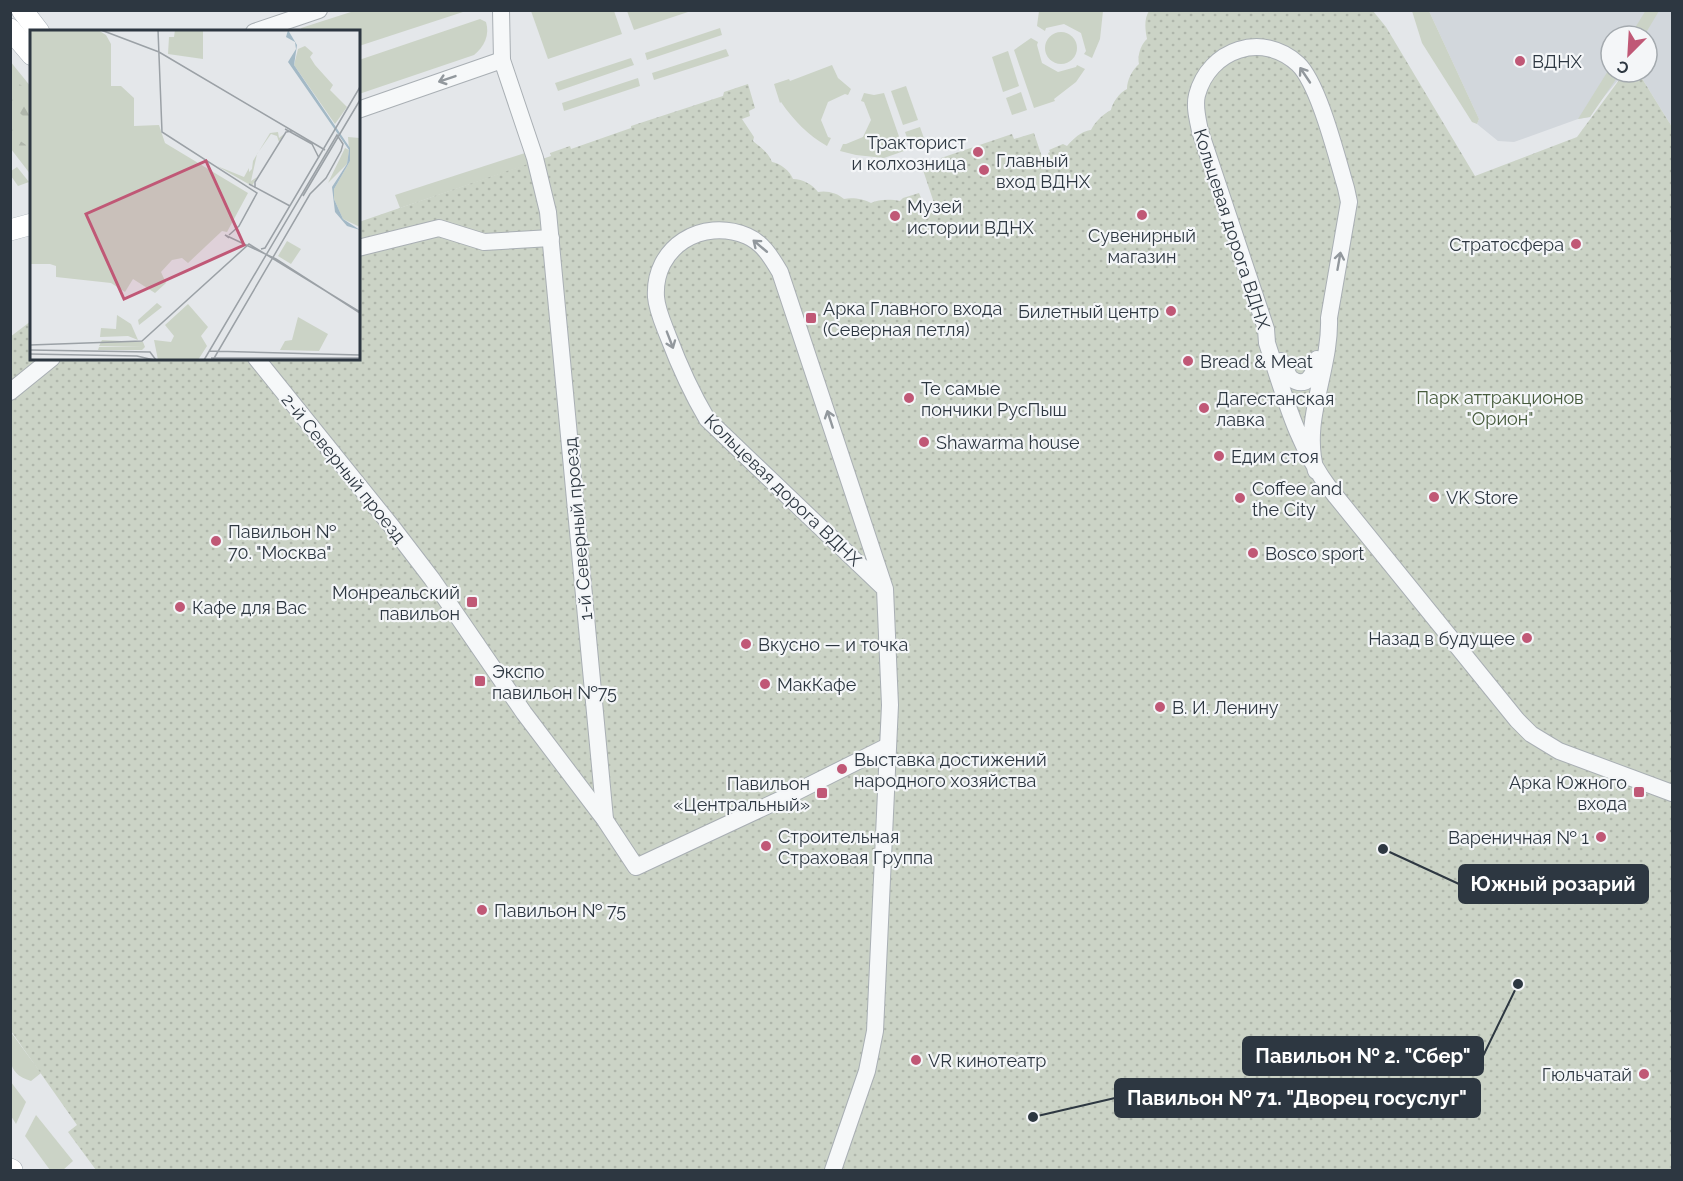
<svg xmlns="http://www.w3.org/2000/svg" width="1683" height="1181" font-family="Raleway,sans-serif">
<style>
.built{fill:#d2d7dc}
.green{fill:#cbd3c6}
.forest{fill:url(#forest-firs)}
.park{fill:url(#park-dots)}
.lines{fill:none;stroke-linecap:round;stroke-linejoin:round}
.minor-casing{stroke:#a9afb4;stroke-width:18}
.major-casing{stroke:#a5adb5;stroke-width:22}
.minor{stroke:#f6f8f9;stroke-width:16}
.major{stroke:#fff;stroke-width:21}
.oneway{stroke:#92989d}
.poi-dot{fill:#c05876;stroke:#f4f6f8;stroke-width:2}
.labels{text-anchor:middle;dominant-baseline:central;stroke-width:4.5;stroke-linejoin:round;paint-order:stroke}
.poi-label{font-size:18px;fill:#2d3741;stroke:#f4f6f8;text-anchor:start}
.street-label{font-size:18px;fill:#2d3741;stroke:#f4f6f8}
.park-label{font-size:18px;fill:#465b3c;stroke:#f4f6f8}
.inset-road{fill:none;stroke:#9ba1a6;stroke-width:1.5}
.view{fill:#c05876;fill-opacity:0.15;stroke:#c05876;stroke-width:3}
.inset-edge{fill:none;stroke:#2d3741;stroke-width:3}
.leader{fill:none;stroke:#2d3741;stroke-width:2}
.callout-dot{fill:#2d3741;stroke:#f4f6f8;stroke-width:2}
.callout{fill:#2d3741;stroke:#2d3741;stroke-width:2}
.callout-label{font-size:20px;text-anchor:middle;font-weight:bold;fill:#fff}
</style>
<defs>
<pattern id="forest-firs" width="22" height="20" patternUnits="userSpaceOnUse" patternTransform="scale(1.5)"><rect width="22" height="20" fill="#cbd3c6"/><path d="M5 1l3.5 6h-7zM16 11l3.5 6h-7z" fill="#afb6ab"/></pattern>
<pattern id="park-dots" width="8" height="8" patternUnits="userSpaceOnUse" patternTransform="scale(1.5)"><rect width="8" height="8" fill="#cbd3c6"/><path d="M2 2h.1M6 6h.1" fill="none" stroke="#afb6ab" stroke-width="1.8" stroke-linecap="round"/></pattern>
</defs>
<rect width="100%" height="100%" fill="#e4e7ea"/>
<!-- built -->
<path class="built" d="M1429,11H1672V127L1638,72H1647V36H1611V72H1625L1597,105L1590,117L1578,119L1514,142L1498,141L1477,124L1479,119Z"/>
<!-- green -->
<g class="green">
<path d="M1646,10L1659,11L1644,36H1630Z"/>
<path d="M354,11V10L466,11L359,46L358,32L302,31L301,28Z"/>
<path d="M531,11H614L622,34L548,59Z"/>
<path d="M627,11V10L691,11L634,30Z"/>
<path d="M1039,11H1103L1100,39L1092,58L1084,54L1086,51L1081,33L1064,24L1046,28L1045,31L1037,26Z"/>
<path d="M1412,11H1429L1479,119L1477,124L1472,122L1422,43Z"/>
<path d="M480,19L486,22C490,35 484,47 474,55L359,94V60Z"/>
<path d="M720,28L722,35L647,60L645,53Z"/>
<circle cx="1061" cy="48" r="16"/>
<path d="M1031,38L1038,42L1037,45L1042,63L1058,72L1076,67L1077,65L1085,69L1076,82L1054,99L1055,101L1034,108L1014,50Z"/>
<path d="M726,49L729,56L654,80L652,73Z"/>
<path d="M1008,51L1019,86L1003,92L992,57Z"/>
<path d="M631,58L634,65L558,91L555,83Z"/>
<path d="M10,61L31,87V175L11,149Z"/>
<path d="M832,65L838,78L851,89L848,95L845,94L828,102L821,120L828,137L831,138L827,146C808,135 794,121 781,102L780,103L774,84L789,79L790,81Z"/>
<path d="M1611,66V72H1621L1590,117L1578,119Z"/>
<path d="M638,78L640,86L564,111L562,103Z"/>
<path d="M906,86L918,120L903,125L891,91Z"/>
<path d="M1021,92L1027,110L1012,115L1006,98Z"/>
<path d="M864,93L874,95L884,93L904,151L884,158L856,155L840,151L843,144H846L863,137L871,120L864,102L861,101Z"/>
<path d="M920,127L926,144L911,149L905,132Z"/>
<path d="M525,153L529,164L400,208L395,195Z"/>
<path d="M17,167L29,182L18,186L11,176V171Z"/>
<path d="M10,1031L41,1073L31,1081C4,1073 11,1054 10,1031Z"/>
<path d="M11,1082L26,1102L16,1124L11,1116Z"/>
<path d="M36,1115L73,1161L63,1170H50L25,1136Z"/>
</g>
<!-- forest -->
<path class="forest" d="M11,81L21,85L31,96V139L23,133H19V140L26,145L27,151L25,156H20L11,146V124L14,121H25L26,119L17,110H11Z"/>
<!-- park -->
<path class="park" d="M1149,11H1373L1386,27L1475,176L1577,137L1625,72H1638L1672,127V1170H96L68,1132L77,1125L11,1031L10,337L31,321L32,358H358L359,222L551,156L550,153L570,146L571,149L631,128V126L723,96L724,92L748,84L755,108L749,111L750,116L742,119L754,137L753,141C761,148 768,152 772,162C780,163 790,171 793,179C803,179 813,185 818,192C826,190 838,193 844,199C852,197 864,199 871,203C879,199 891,199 900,201L903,198L919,193L926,210L935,206L923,170L942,163L941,158L1012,134L1014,139L1034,133L1046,169L1053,167L1048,153L1050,152L1049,150L1063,144L1067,146C1073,139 1081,131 1091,130C1095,122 1103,114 1111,110C1112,103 1120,92 1127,89C1127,80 1132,70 1139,64C1137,56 1141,44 1147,39C1145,29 1144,19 1149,11Z"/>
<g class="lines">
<defs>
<g id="minor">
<path d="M501,10L502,60L535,158L548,212L605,819"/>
<path d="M254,32L319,10"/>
<path d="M358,110L502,60"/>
<path d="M358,248L439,228L484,242L551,238"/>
<path d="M256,358L393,528L432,579L524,713L605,820L636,867L788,796L888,746"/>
<path d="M1281,361L1290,378C1307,390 1314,375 1317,359"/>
<path d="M10,392L52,358"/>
<path d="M1316,471C1301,421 1331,369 1329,318L1349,202L1346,188C1337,158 1319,84 1298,64C1263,31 1209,49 1197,95C1194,107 1198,120 1200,131L1266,329L1267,343C1284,394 1297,446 1330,489L1517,720L1531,734L1559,751L1672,793"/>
<path d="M833,1170L867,1071L875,1031L890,705L885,589L780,272C771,257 763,243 747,236C702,217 653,247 656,297C657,310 663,323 668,336C679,365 691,392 707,419L885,589"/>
</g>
<g id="major">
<path d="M22,10L39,32"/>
<path d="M10,29L32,55"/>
<path d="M10,230L32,224"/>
<path d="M10,1169L12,1170"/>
</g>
</defs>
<!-- minor casing -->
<use href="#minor" class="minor-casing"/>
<!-- major casing -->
<use href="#major" class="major-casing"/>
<!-- minor -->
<use href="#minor" class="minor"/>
<!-- major -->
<use href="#major" class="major"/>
</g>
<!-- one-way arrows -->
<defs><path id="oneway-shaft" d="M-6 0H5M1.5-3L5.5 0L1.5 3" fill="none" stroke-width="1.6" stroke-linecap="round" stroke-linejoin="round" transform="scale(1.5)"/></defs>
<g class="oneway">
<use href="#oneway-shaft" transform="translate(1305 75) rotate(-124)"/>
<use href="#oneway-shaft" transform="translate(447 79) rotate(161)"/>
<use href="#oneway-shaft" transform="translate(760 246) rotate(-140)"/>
<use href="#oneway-shaft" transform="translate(1339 261) rotate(-80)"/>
<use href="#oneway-shaft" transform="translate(670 340) rotate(69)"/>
<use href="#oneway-shaft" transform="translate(830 419) rotate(-108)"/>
</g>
<!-- markers -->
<g class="poi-dot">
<circle cx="1520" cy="61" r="6"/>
<circle cx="978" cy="152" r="6"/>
<circle cx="984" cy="170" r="6"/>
<circle cx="1142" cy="215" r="6"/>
<circle cx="895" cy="216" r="6"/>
<circle cx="1576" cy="244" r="6"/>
<circle cx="1171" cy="311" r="6"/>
<rect x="805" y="312" width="12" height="12" rx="3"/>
<circle cx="1188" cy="361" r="6"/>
<circle cx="909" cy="398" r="6"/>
<circle cx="1204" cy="408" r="6"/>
<circle cx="924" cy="442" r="6"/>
<circle cx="1219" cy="456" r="6"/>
<circle cx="1434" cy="497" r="6"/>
<circle cx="1240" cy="498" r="6"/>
<circle cx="216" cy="541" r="6"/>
<circle cx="1253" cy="553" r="6"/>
<rect x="466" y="596" width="12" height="12" rx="3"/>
<circle cx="180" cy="607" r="6"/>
<circle cx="1527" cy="638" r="6"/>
<circle cx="746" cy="644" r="6"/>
<rect x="474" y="675" width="12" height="12" rx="3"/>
<circle cx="765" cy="684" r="6"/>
<circle cx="1160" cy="707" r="6"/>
<circle cx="842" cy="769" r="6"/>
<rect x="1633" y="786" width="12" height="12" rx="3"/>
<rect x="816" y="787" width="12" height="12" rx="3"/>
<circle cx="1601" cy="837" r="6"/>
<circle cx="766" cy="846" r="6"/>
<circle cx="482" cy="910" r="6"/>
<circle cx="916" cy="1060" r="6"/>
<circle cx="1644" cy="1074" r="6"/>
</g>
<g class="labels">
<!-- poi labels -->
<g class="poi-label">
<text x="1532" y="61">ВДНХ</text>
<text x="966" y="142" text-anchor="end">Тракторист<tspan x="966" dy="21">и колхозница</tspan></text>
<text x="996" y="160">Главный<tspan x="996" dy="21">вход ВДНХ</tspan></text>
<text x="907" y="206">Музей<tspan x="907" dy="21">истории ВДНХ</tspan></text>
<text x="1142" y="235" text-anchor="middle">Сувенирный<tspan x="1142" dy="21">магазин</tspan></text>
<text x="1564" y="244" text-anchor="end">Стратосфера</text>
<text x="823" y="308">Арка Главного входа<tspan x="823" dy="21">(Северная петля)</tspan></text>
<text x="1159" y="311" text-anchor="end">Билетный центр</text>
<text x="1200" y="361">Bread &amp; Meat</text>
<text x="921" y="388">Те самые<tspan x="921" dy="21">пончики РусПыш</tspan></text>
<text x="1216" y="398">Дагестанская<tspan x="1216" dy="21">лавка</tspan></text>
<text x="936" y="442">Shawarma house</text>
<text x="1231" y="456">Едим стоя</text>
<text x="1252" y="488">Coffee and<tspan x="1252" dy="21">the City</tspan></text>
<text x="1446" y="497">VK Store</text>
<text x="228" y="531">Павильон №<tspan x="228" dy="21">70. "Москва"</tspan></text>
<text x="1265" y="553">Bosco sport</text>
<text x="460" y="592" text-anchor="end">Монреальский<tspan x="460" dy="21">павильон</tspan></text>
<text x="192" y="607">Кафе для Вас</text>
<text x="1515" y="638" text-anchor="end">Назад в будущее</text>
<text x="758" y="644">Вкусно — и точка</text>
<text x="492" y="671">Экспо<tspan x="492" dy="21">павильон №75</tspan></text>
<text x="777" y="684">МакКафе</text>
<text x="1172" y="707">В. И. Ленину</text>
<text x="854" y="759">Выставка достижений<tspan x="854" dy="21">народного хозяйства</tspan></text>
<text x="1627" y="782" text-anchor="end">Арка Южного<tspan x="1627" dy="21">входа</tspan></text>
<text x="810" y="783" text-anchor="end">Павильон<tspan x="810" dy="21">«Центральный»</tspan></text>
<text x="778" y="836">Строительная<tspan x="778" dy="21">Страховая Группа</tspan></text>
<text x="1589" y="837" text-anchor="end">Вареничная № 1</text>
<text x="494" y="910">Павильон № 75</text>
<text x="928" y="1060">VR кинотеатр</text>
<text x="1632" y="1074" text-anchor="end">Гюльчатай</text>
</g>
<!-- street labels -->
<g class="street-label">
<text transform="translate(1232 229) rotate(72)">Кольцевая дорога ВДНХ</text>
<text transform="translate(344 468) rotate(51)">2-й Северный проезд</text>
<text transform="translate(783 490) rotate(44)">Кольцевая дорога ВДНХ</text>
<text transform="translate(578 529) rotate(-95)">1-й Северный проезд</text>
</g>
<!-- park labels -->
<g class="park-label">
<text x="1500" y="397">Парк аттракционов<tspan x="1500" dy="21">"Орион"</tspan></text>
</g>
</g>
<!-- overview -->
<g transform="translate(30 30)">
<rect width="330" height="330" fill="#e4e7ea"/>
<path d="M145,0H173V29L138,24L139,7H144ZM248,102L249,108L254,104L249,112L247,106L241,104L227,124L221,151L227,147L222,156L187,136L214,147L219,138V142L222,139L223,131L240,103ZM315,118L319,120L317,134L298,153ZM268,287L298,304L289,321L250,320L255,311L262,310ZM72,310L113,312L115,317L112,320H68L69,317H113L69,316Z" fill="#cbd3c6"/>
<path d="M127,273L132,277L109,295L108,290ZM87,285L101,294L108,310L98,306L70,307L71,298L86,299Z" fill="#cbd3c6"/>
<path d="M0,0H68L76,5L81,14V56H91L104,68V96L129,95L135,113L218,163L197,202L192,201L158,233L152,228L142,230L131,242L136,253L125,263L103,249L95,262L81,253L26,247V236L20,234H0ZM275,16L283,23L280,27L285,35L303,55L300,60L317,77L305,94L264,35L268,19ZM318,107L330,108V197L313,189L304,169V159L320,131ZM257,211L271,219L261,234L248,226ZM158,274L178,297L171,306L177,316L168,330H128L124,310L141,312L144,306L135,295Z" fill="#cbd3c6"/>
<path d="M258,0L267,15L264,35L320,118V131L304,159V169L313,189L330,200L317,196L305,182L302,157L317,134L319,120L258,32L266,19L265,12L256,7Z" fill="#a3b9c6"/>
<path class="inset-road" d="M71,0L129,22L295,120M128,0L132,102L227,163L209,196L199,205M255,99L282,114L289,128M219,154L260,176M225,158V152L256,102L262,101M273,166L330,70M199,208L195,205L246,229L330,283M231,219L235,218L330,57M0,315L112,311L219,214L330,282M0,320L120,322L126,330M179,321L330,325M0,324L107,326L124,330M181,328H330M174,330L307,105L313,114L311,121L296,148L280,164L183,330"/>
<path class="view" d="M176,131L214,215L94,269L56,184Z"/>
<rect width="330" height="330" class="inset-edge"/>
</g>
<!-- callouts -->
<path class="leader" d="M1383 849L1459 884M1518 984L1483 1056M1033 1117L1115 1098"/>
<g class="callout-dot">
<circle cx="1383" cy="849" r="6"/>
<circle cx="1518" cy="984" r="6"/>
<circle cx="1033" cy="1117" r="6"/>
</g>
<g class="callout">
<rect x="1459" y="865" width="189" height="38" rx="6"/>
<rect x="1243" y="1037" width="240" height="38" rx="6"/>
<rect x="1115" y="1079" width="365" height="38" rx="6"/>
</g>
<g class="callout-label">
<text x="1553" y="891">Южный розарий</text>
<text x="1363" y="1063">Павильон № 2. "Сбер"</text>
<text x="1297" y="1105">Павильон № 71. "Дворец госуслуг"</text>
</g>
<!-- border -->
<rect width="1683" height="1181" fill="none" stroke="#2d3741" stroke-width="24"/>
<!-- north arrow -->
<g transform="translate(1629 54) rotate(204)"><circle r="28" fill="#f4f6f8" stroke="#a4aaaf" stroke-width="1.5"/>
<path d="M0-4.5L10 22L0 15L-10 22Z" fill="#c05876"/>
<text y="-9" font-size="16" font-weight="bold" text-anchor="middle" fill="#2d3741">С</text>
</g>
</svg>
